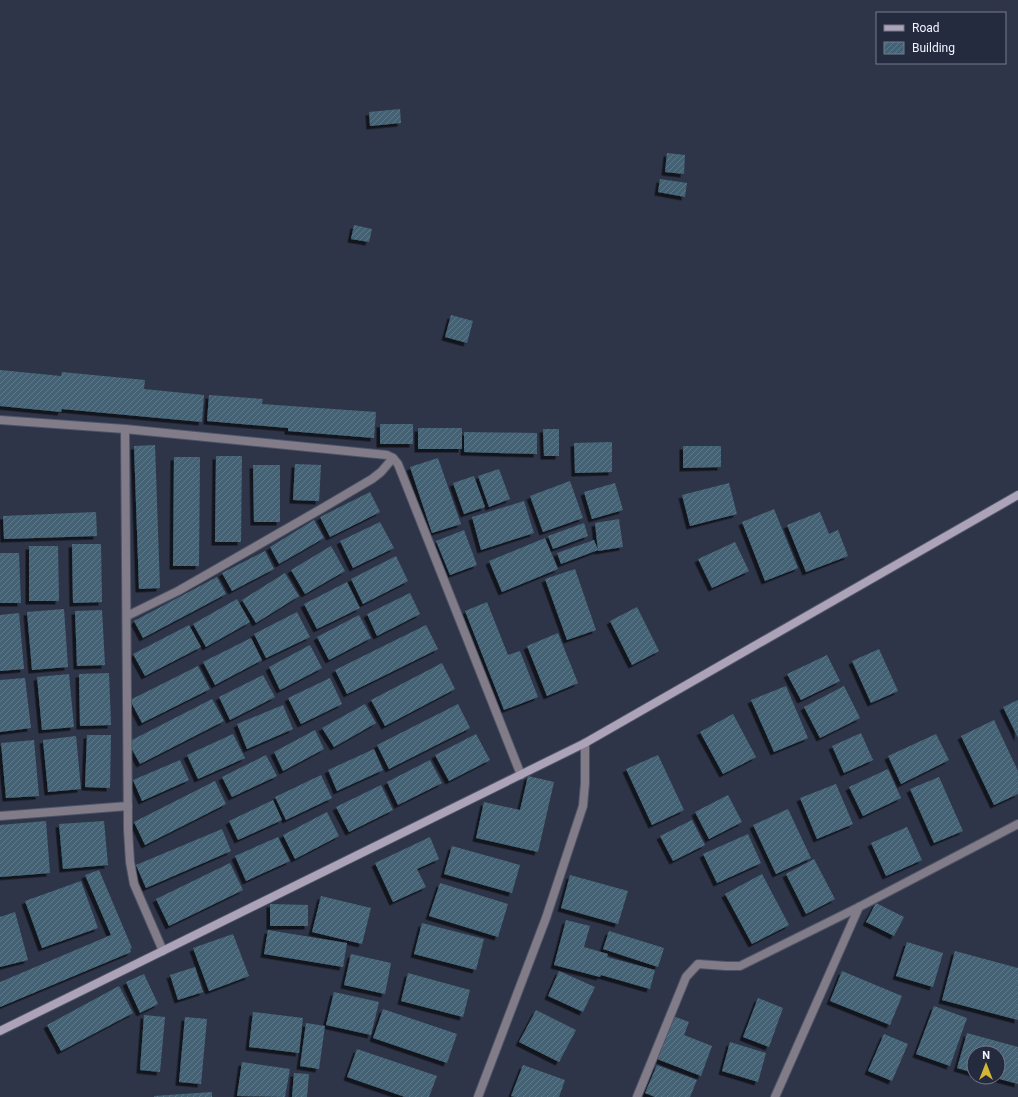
<svg xmlns="http://www.w3.org/2000/svg" width="1018" height="1097" font-family="Roboto,sans-serif">
<style>
.building{fill:url(#building-hatch);filter:url(#shadow)}
.lines{fill:none;stroke-linecap:round;stroke-linejoin:round}
.street-casing{stroke:#4e5466;stroke-width:10}
.secondary-casing{stroke:#4e5466;stroke-width:10}
.street{stroke:#827c89;stroke-width:8}
.secondary{stroke:#aca3b8;stroke-width:8}
</style>
<defs>
<pattern id="building-hatch" width="6" height="6" patternUnits="userSpaceOnUse"><rect width="6" height="6" fill="#446275"/><path d="M-1 1l2-2M0 6l6-6M5 7l2-2" fill="none" stroke="#5f798a"/></pattern>
<filter id="shadow"><feDropShadow dx="-3.5" dy="3.5" stdDeviation="0" flood-color="#0009"/></filter>
</defs>
<rect width="100%" height="100%" fill="#2f3549"/>
<!-- building -->
<g class="building">
<path d="M400,109L401,123L370,126L369,112Z"/>
<path d="M667,153L685,155L684,174L665,172Z"/>
<path d="M660,179L687,183L685,197L658,192Z"/>
<path d="M354,225L372,229L369,242L351,239Z"/>
<path d="M451,315L473,321L467,343L445,337Z"/>
<path d="M0,370L61,376L62,372L145,380L144,389L204,395L202,422L62,409L61,412L0,406Z"/>
<path d="M209,395L263,399L262,404L376,412L374,438L288,431V428L207,421Z"/>
<rect x="380" y="424" width="33" height="20"/>
<rect x="418" y="428" width="44" height="21"/>
<path d="M543,429H559V456H544Z"/>
<path d="M464,432L537,433V454L464,452Z"/>
<path d="M612,442V472L575,473L574,443Z"/>
<path d="M155,445L160,588L139,589L134,446Z"/>
<path d="M683,446H721V467L683,468Z"/>
<path d="M216,456H242L241,542H215Z"/>
<path d="M174,457H200L199,566H173Z"/>
<path d="M438,458L461,524L432,533L410,467Z"/>
<path d="M295,464L321,465L319,501L293,500Z"/>
<path d="M253,465H280V522H254Z"/>
<path d="M499,469L510,499L489,507L478,476Z"/>
<path d="M474,476L485,507L464,514L453,483Z"/>
<path d="M570,481L583,518L543,532L530,496Z"/>
<path d="M615,483L623,510L592,519L584,492Z"/>
<path d="M729,483L737,514L690,526L682,495Z"/>
<path d="M370,492L380,512L330,537L320,517Z"/>
<path d="M524,501L534,533L481,550L472,517Z"/>
<path d="M774,509L798,568L765,581L742,522Z"/>
<path d="M96,512L97,536L4,539L3,516Z"/>
<path d="M820,512L829,534L838,530L848,556L806,572L787,525Z"/>
<path d="M619,519L623,547L598,551L595,523Z"/>
<path d="M314,520L324,538L279,564L270,547Z"/>
<path d="M380,522L394,548L353,568L340,541Z"/>
<path d="M584,523L588,536L553,549L548,536Z"/>
<path d="M464,530L477,565L450,575L436,541Z"/>
<path d="M545,538L558,569L502,592L489,561Z"/>
<path d="M594,540L598,550L561,564L557,553Z"/>
<path d="M735,542L749,571L712,588L698,559Z"/>
<path d="M72,544H101L102,602L73,603Z"/>
<path d="M29,546H58L59,601H29Z"/>
<path d="M331,546L345,571L305,594L291,570Z"/>
<path d="M265,551L274,569L232,591L222,573Z"/>
<path d="M0,553H19L21,603H0Z"/>
<path d="M396,556L408,581L363,604L351,579Z"/>
<path d="M575,569L596,630L567,640L545,579Z"/>
<path d="M285,573L299,596L256,623L242,600Z"/>
<path d="M217,577L226,594L143,638L134,621Z"/>
<path d="M347,582L360,608L317,629L304,604Z"/>
<path d="M410,593L420,614L377,636L367,614Z"/>
<path d="M237,599L250,622L206,647L193,624Z"/>
<path d="M487,602L508,655L520,651L538,697L504,710L465,611Z"/>
<path d="M637,607L659,651L632,665L610,621Z"/>
<path d="M64,609L68,667L32,670L27,612Z"/>
<path d="M102,610L105,665L77,666L75,611Z"/>
<path d="M297,612L310,637L266,658L254,634Z"/>
<path d="M19,613L24,669L0,671V615Z"/>
<path d="M359,615L371,638L329,660L317,637Z"/>
<path d="M189,625L201,647L145,676L133,654Z"/>
<path d="M426,625L438,649L347,694L335,670Z"/>
<path d="M558,633L578,683L547,696L527,646Z"/>
<path d="M251,638L262,660L215,685L203,662Z"/>
<path d="M310,645L322,668L280,690L269,667Z"/>
<path d="M879,649L898,691L871,703L852,661Z"/>
<path d="M827,655L840,681L801,700L787,674Z"/>
<path d="M442,663L455,689L385,726L371,700Z"/>
<path d="M198,666L210,689L142,723L130,700Z"/>
<path d="M109,673L111,725L80,726L79,674Z"/>
<path d="M69,674L74,727L42,730L37,677Z"/>
<path d="M263,675L275,697L230,720L219,697Z"/>
<path d="M25,678L31,728L0,732V680Z"/>
<path d="M330,678L342,704L301,724L288,698Z"/>
<path d="M786,686L808,738L774,752L751,700Z"/>
<path d="M844,686L860,718L820,738L804,707Z"/>
<path d="M212,699L224,721L140,764L128,742Z"/>
<path d="M1018,700V738L1003,707Z"/>
<path d="M365,704L376,723L334,747L322,728Z"/>
<path d="M458,704L470,728L389,769L377,745Z"/>
<path d="M283,705L293,729L247,749L237,724Z"/>
<path d="M733,714L756,757L723,774L700,732Z"/>
<path d="M994,720L1018,771V794L994,805L961,736Z"/>
<path d="M315,730L324,749L283,771L274,752Z"/>
<path d="M861,733L873,760L844,773L832,746Z"/>
<path d="M233,734L245,758L198,779L187,755Z"/>
<path d="M476,734L490,760L449,781L435,755Z"/>
<path d="M936,734L949,760L901,784L888,756Z"/>
<path d="M87,735H111L110,788L85,787Z"/>
<path d="M76,736L81,789L48,792L43,740Z"/>
<path d="M34,740L39,796L6,798L1,743Z"/>
<path d="M374,749L383,770L337,791L328,770Z"/>
<path d="M266,755L277,776L232,797L222,777Z"/>
<path d="M658,755L684,810L652,825L626,769Z"/>
<path d="M180,760L189,780L142,801L133,780Z"/>
<path d="M430,760L442,783L398,805L387,782Z"/>
<path d="M888,769L901,798L863,816L849,787Z"/>
<path d="M321,775L332,798L286,820L275,797Z"/>
<path d="M528,776L554,782L538,852L476,838L484,802L520,810Z"/>
<path d="M939,777L963,831L934,843L910,789Z"/>
<path d="M215,781L226,804L145,845L134,822Z"/>
<path d="M836,784L853,824L817,839L800,798Z"/>
<path d="M381,785L393,810L349,832L336,807Z"/>
<path d="M728,795L742,822L709,839L695,812Z"/>
<path d="M273,800L282,820L238,840L229,821Z"/>
<path d="M788,809L811,858L776,874L753,825Z"/>
<path d="M327,812L339,836L295,859L283,835Z"/>
<path d="M692,820L705,845L673,861L660,836Z"/>
<path d="M46,821L50,873L0,877V825Z"/>
<path d="M104,821L108,865L63,869L59,824Z"/>
<path d="M907,827L922,860L886,876L871,843Z"/>
<path d="M222,829L231,851L146,888L136,865Z"/>
<path d="M748,834L761,863L717,883L703,854Z"/>
<path d="M278,837L290,861L246,881L235,856Z"/>
<path d="M430,837L439,859L417,869L426,887L393,902L375,863Z"/>
<path d="M452,846L520,865L512,893L444,874Z"/>
<path d="M814,859L835,899L806,914L786,874Z"/>
<path d="M230,863L243,890L169,926L156,899Z"/>
<path d="M99,870L132,948L130,949L131,952L0,1007V982L111,935L85,875Z"/>
<path d="M762,874L789,925L752,944L725,894Z"/>
<path d="M570,875L628,891L618,924L561,908Z"/>
<path d="M81,881L98,928L42,948L25,901Z"/>
<path d="M440,883L508,904L498,937L429,916Z"/>
<path d="M321,896L371,908L362,944L312,932Z"/>
<path d="M876,903L904,917L894,936L866,922Z"/>
<path d="M270,904L308,905V926H270Z"/>
<path d="M15,912L28,960L0,967V917Z"/>
<path d="M566,920L590,926L584,947L608,954L607,957L655,970L650,989L601,975L600,977L554,965Z"/>
<path d="M422,923L484,939L476,970L414,954Z"/>
<path d="M268,930L347,943L343,967L264,954Z"/>
<path d="M609,931L664,948L658,967L603,949Z"/>
<path d="M233,934L249,976L209,991L193,948Z"/>
<path d="M907,942L943,953L933,987L896,976Z"/>
<path d="M955,951L1018,968V1020L942,1000Z"/>
<path d="M351,954L391,963L385,994L344,985Z"/>
<path d="M195,967L203,992L178,1000L170,975Z"/>
<path d="M559,971L595,987L583,1012L548,996Z"/>
<path d="M842,971L902,996L890,1025L830,1001Z"/>
<path d="M408,973L470,990L463,1017L401,1001Z"/>
<path d="M144,974L158,1004L140,1013L126,982Z"/>
<path d="M119,986L133,1013L61,1051L47,1025Z"/>
<path d="M334,992L379,1002L371,1035L326,1025Z"/>
<path d="M758,998L783,1008L769,1047L743,1037Z"/>
<path d="M934,1006L967,1018L950,1066L916,1054Z"/>
<path d="M383,1009L457,1034L447,1063L373,1038Z"/>
<path d="M536,1010L576,1030L559,1062L519,1042Z"/>
<path d="M253,1012L303,1018L299,1053L249,1047Z"/>
<path d="M144,1015L165,1017L160,1072L140,1070Z"/>
<path d="M673,1016L689,1022L684,1035L712,1046L701,1076L657,1059Z"/>
<path d="M185,1017L207,1019L201,1084L179,1082Z"/>
<path d="M306,1023L325,1026L319,1069L300,1066Z"/>
<path d="M967,1033L1018,1047V1084L992,1077H998V1053H974V1073L957,1068Z"/>
<path d="M884,1034L908,1044L892,1081L868,1071Z"/>
<path d="M730,1042L766,1053L758,1082L722,1071Z"/>
<path d="M357,1049L437,1076L429,1097H405L347,1077Z"/>
<path d="M242,1062L290,1069L285,1097L237,1096Z"/>
<path d="M523,1065L565,1080L559,1097H515L511,1096Z"/>
<path d="M657,1065L697,1080L690,1097H655L645,1093Z"/>
<path d="M294,1073L309,1074L307,1097H292Z"/>
<path d="M212,1092V1097H154V1096Z"/>
</g>
<g class="lines">
<defs>
<g id="street">
<path d="M0,420L125,429L387,455L393,458L398,464L521,775"/>
<path d="M125,429L128,830L130,862L134,884L163,951"/>
<path d="M127,616L178,591L321,509L372,479L381,472L393,458"/>
<path d="M0,816L128,806"/>
<path d="M478,1097L546,918L583,806L585,783V743"/>
<path d="M637,1097L686,977L698,964L726,966H740L859,907L1018,824"/>
<path d="M775,1097L859,907"/>
</g>
<path id="secondary" d="M0,1031L585,743L1018,495"/>
</defs>
<!-- street casing -->
<use href="#street" class="street-casing"/>
<!-- secondary casing -->
<use href="#secondary" class="secondary-casing"/>
<!-- street -->
<use href="#street" class="street"/>
<!-- secondary -->
<use href="#secondary" class="secondary"/>
</g>
<!-- legend -->
<rect x="876" y="12" width="130" height="52" fill="#252b3e" stroke="#767b8b"/>
<rect x="884" y="25" width="20" height="6" fill="#aca3b8" stroke="#767b8b"/>
<text x="912" y="32" font-size="12" fill="#f0f4fe">Road</text>
<rect x="884" y="42" width="20" height="12" fill="url(#building-hatch)" stroke="#767b8b"/>
<text x="912" y="52" font-size="12" fill="#f0f4fe">Building</text>
<!-- north arrow -->
<g transform="translate(986 1065)"><circle r="19" fill="#252b3e" stroke="#767b8b"/>
<path d="M0-3L7 15L0 10L-7 15Z" fill="#d3b635"/>
<text y="-6" font-size="11" font-weight="bold" text-anchor="middle" fill="#f0f4fe">N</text>
</g>
</svg>
